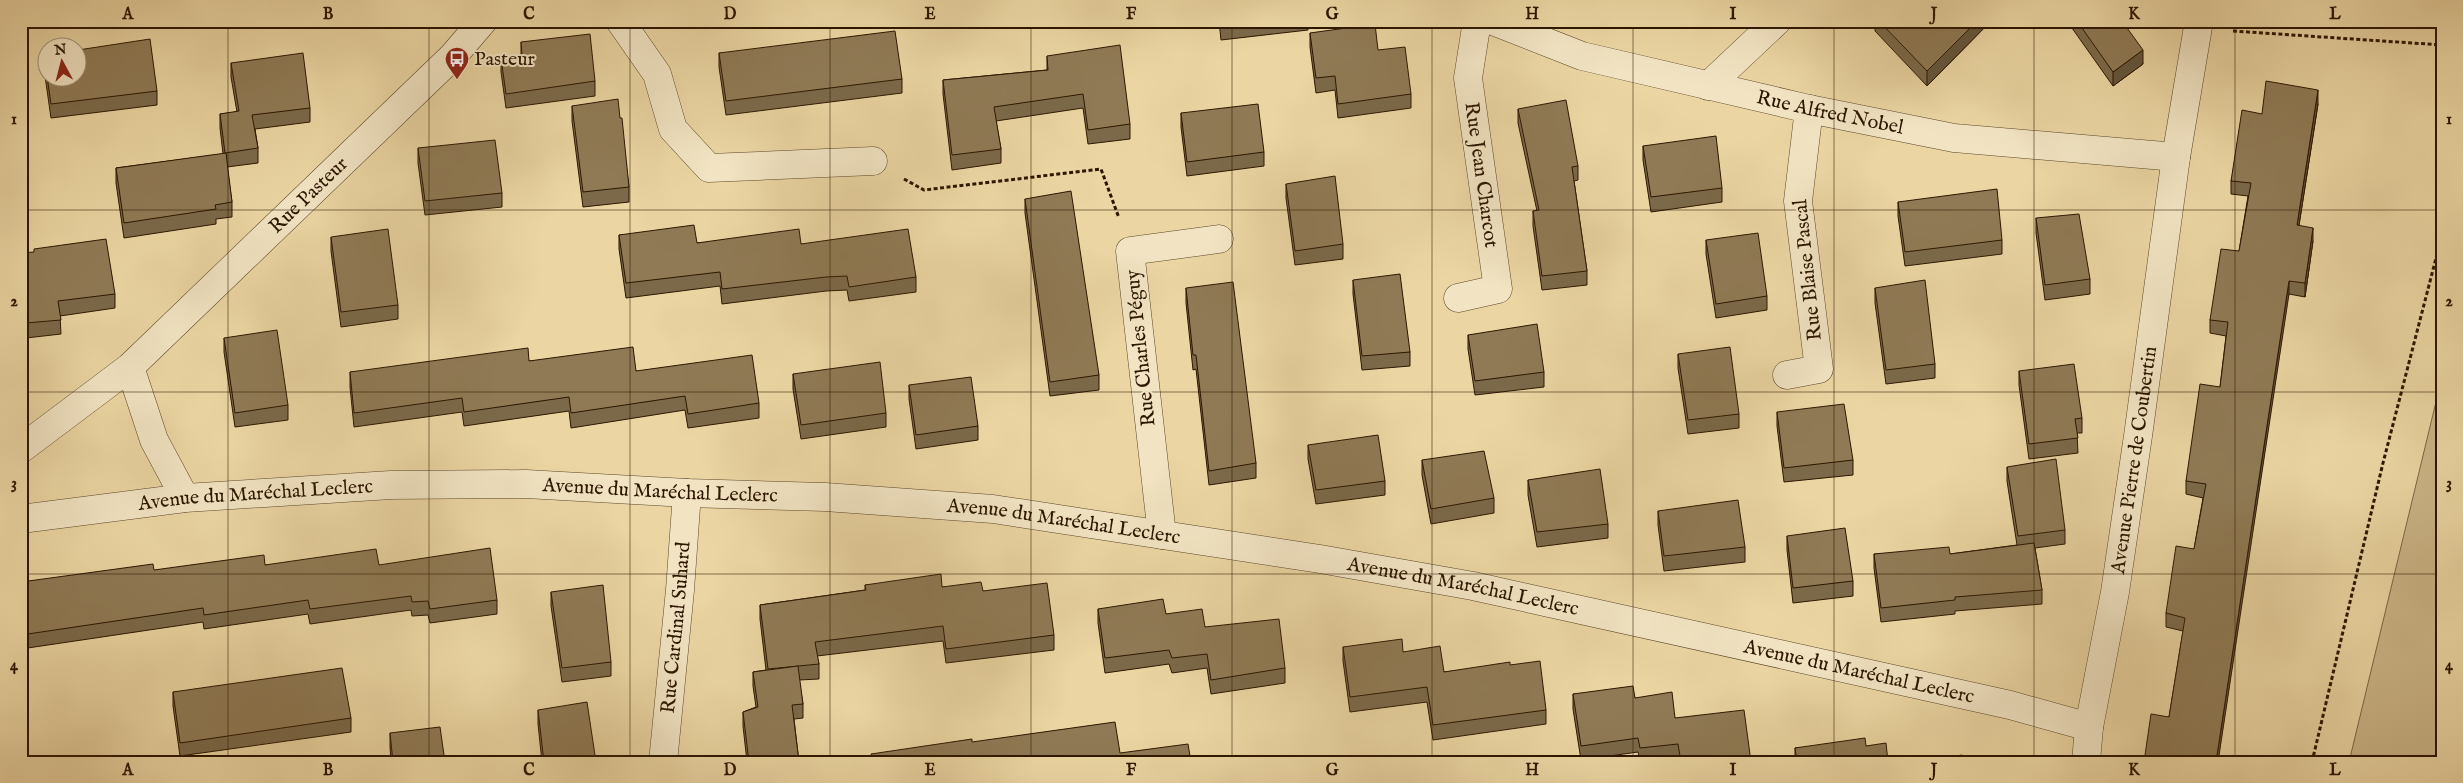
<svg xmlns="http://www.w3.org/2000/svg" width="2463" height="783" font-family="'IM FELL English',serif">
<style>
.green{fill:#cbb587;stroke:#7c6644}
.lines{fill:none;stroke-linecap:round;stroke-linejoin:round}
.minor-casing{stroke:#5c4629;stroke-width:29}
.path{stroke:#2c1600;stroke-width:3;stroke-dasharray:4 2.5;stroke-linecap:butt}
.minor{stroke:#f2e4c3;stroke-width:28}
.wall{fill:#7b6949;stroke:#2c1600}
.shaded-wall{fill:#64553c;stroke:#2c1600}
.building{fill:#8f7a55;stroke:#2c1600}
.grid{fill:none;stroke:#2c1600;stroke-width:1;stroke-opacity:0.55}
.labels{text-anchor:middle;dominant-baseline:central;stroke-width:4;stroke-linejoin:round;paint-order:stroke}
.poi-label{font-size:20px;fill:#2c1600;stroke:#f2e4c3;text-anchor:start}
.street-label{font-size:20px;fill:#2c1600;stroke:#f2e4c3}
.neatline{fill:none;stroke:#2c1600;stroke-width:2}
.grid-label{font-size:16px;text-anchor:middle;font-weight:bold;fill:#2c1600}
</style>
<rect width="100%" height="100%" fill="#ebd6a3"/>
<filter id="stains"><feTurbulence type="fractalNoise" baseFrequency=".004" numOctaves="4"/><feColorMatrix values="0 0 0 0 .2 0 0 0 0 .09 0 0 0 0 .02 0 0 0 .5 -.17"/></filter>
<radialGradient id="worn" r=".72"><stop offset=".6" stop-color="#630" stop-opacity="0"/><stop offset="1" stop-color="#630" stop-opacity=".3"/></radialGradient>
<!-- green -->
<path class="green" d="M2442,377V762H2349Z"/>
<g class="lines">
<defs>
<g id="minor">
<path d="M620,21L657,74L673,129L709,168L873,161"/>
<path id="s1" d="M1493,21L1582,56L1809,109L1954,138L2176,157"/>
<path d="M1708,86L1777,21"/>
<path d="M1458,298L1498,289L1468,78L1477,21"/>
<path d="M130,367L154,440L185,498"/>
<path d="M1787,375L1819,369L1798,201L1809,109"/>
<path id="s2" d="M21,449L130,367L453,56L483,21"/>
<path id="s3" d="M21,519L185,498L391,485L526,484L687,493L825,497L993,509L1320,559L1473,586L2010,705L2089,727"/>
<path d="M1162,535L1130,251L1219,239"/>
<path id="s4" d="M663,762L680,590L687,493"/>
<path id="s5" d="M2086,762L2089,727L2115,592L2138,436L2176,157L2199,21"/>
</g>
</defs>
<!-- minor casing -->
<use href="#minor" class="minor-casing"/>
<!-- path -->
<g class="path">
<path d="M2233,31L2442,45"/>
<path d="M904,179L924,190L1101,169L1119,218"/>
<path d="M2312,762L2383,463L2442,235"/>
</g>
<!-- minor -->
<use href="#minor" class="minor"/>
</g>
<!-- wall -->
<g class="wall">
<path d="M1219,21H1308V30L1221,40Z"/>
<path d="M1875,21H1990V22L1927,86L1875,31Z"/>
<path d="M2067,21H2122L2143,64L2113,86Z"/>
<path d="M1310,33L1411,94V108L1338,118L1335,90L1316,93L1310,47Z"/>
<path d="M521,42L595,81V96L506,108L501,72V58L521,55Z"/>
<path d="M719,53L902,79V93L726,115L719,67Z"/>
<path d="M44,55L157,91V105L51,118L44,69Z"/>
<path d="M1047,56L1130,124V139L1088,144L1083,108L996,121L1001,149V163L952,170L943,94V80L1047,70Z"/>
<path d="M231,63L310,108V122L255,129L258,148V163L227,167L232,202V217L216,219V224L124,238L116,183V168L223,154L220,128V114L237,112L231,77Z"/>
<path d="M2318,104L2299,225L2313,241L2305,297L2289,294L2169,717L2183,631L2166,627V613L2194,549L2203,498L2186,494V481L2220,387L2226,336L2210,333V320L2239,251L2248,196L2231,194V181L2262,114Z"/>
<path d="M572,106L620,118L629,187V202L583,207L572,121Z"/>
<path d="M1518,109L1578,166V180L1574,181L1587,271V285L1542,290L1533,226V211H1537L1518,123Z"/>
<path d="M1181,113L1264,152V166L1187,176L1181,127Z"/>
<path d="M1643,146L1722,188V202L1651,212L1643,160Z"/>
<path d="M418,148L502,193V207L425,215L418,163Z"/>
<path d="M1286,184L1343,244V259L1295,265L1286,198Z"/>
<path d="M1025,199L1099,375V390L1050,396L1025,213Z"/>
<path d="M1898,202L2002,240V254L1905,266L1898,216Z"/>
<path d="M2036,218L2090,279V294L2045,300L2036,233Z"/>
<path d="M619,235L697,243L801,244L916,277V292L849,301L847,290L826,291L722,304L720,286L626,298L619,249Z"/>
<path d="M331,237L398,305V319L341,327L331,251Z"/>
<path d="M1706,240L1767,296V310L1716,318L1706,254Z"/>
<path d="M21,253L115,294V308L60,316L61,334L26,338L21,307Z"/>
<path d="M1353,280L1410,352V366L1362,370L1353,294Z"/>
<path d="M1186,288L1256,463V478L1209,485L1196,369L1193,370L1186,303Z"/>
<path d="M1875,288L1935,364V378L1886,384L1875,303Z"/>
<path d="M1468,335L1544,372V387L1475,395L1468,349Z"/>
<path d="M224,338L288,405V420L235,427L224,352Z"/>
<path d="M1678,354L1739,414V428L1688,434L1678,368Z"/>
<path d="M529,361L636,371L759,403V418L688,428L685,410L571,428L569,411L464,426L462,412L354,427L350,387V372Z"/>
<path d="M2019,371L2082,418V433H2077L2078,453L2029,459L2019,385Z"/>
<path d="M793,374L886,413V427L801,439L793,389Z"/>
<path d="M909,385L978,426V440L916,449L909,399Z"/>
<path d="M1777,412L1853,460V475L1784,482L1777,426Z"/>
<path d="M1308,445L1385,481V495L1316,504L1308,459Z"/>
<path d="M1422,460L1494,498V513L1431,524L1422,475Z"/>
<path d="M2007,467L2065,530V544L2035,548L2042,590V604L1955,611V614L1881,622L1874,568V554H1950L2017,545L2007,481Z"/>
<path d="M1528,480L1608,524V538L1537,547L1528,495Z"/>
<path d="M1658,511L1745,547V562L1664,571L1658,525Z"/>
<path d="M1787,536L1853,581V596L1793,603L1787,550Z"/>
<path d="M265,565H379L497,600V614L430,623L428,615L412,616L411,610L310,624L308,614L204,629L203,622L21,649V582Z"/>
<path d="M865,585L942,587L983,591L1054,635V650L946,663L943,641L817,656L819,664V679L799,680L803,704V718L794,719L799,762H747L743,726V712L756,707L753,686V672L766,670L760,619V605L865,590Z"/>
<path d="M551,592L611,662V676L562,682L551,606Z"/>
<path d="M1098,609L1166,614L1205,627L1285,668V683L1211,694L1207,668L1172,673L1169,664L1105,673L1098,623Z"/>
<path d="M1343,647L1403,652L1444,672L1510,665L1546,710V724L1433,740L1427,702L1350,712L1343,661Z"/>
<path d="M173,692L351,718V732L180,756L173,706Z"/>
<path d="M1573,694L1635,698L1675,718L1751,762H1678V758L1640,762L1638,752L1581,760L1573,709Z"/>
<path d="M538,710L596,762H542L538,724Z"/>
<path d="M390,733L445,762H391L390,747Z"/>
<path d="M1866,746L1888,762H1795V748Z"/>
</g>
<!-- shaded-wall -->
<g class="shaded-wall">
<path d="M1977,21H1990V22L1927,86V71Z"/>
<path d="M2143,50V64L2113,86V72Z"/>
<path d="M2318,90V104L2297,238V225Z"/>
<path d="M2313,228V241L2305,297V283Z"/>
<path d="M2289,281V294L2218,762H2216Z"/>
</g>
<!-- building -->
<g class="building">
<path d="M1221,21H1258L1221,26Z"/>
<path d="M1879,21H1977L1927,71Z"/>
<path d="M2077,21H2122L2143,50L2113,72Z"/>
<path d="M1375,24L1378,50L1405,47L1411,94L1338,104L1335,76L1316,78L1310,33Z"/>
<path d="M895,31L902,79L726,101L719,53Z"/>
<path d="M590,34L595,81L506,94L501,58L522,55L521,42Z"/>
<path d="M150,39L157,91L51,104L44,55L48,54V78H78V50Z"/>
<path d="M1120,45L1130,124L1088,130L1083,94L994,107L1001,149L952,155L943,80L1048,70L1047,56Z"/>
<path d="M303,53L310,108L252,115L258,148L225,153L220,114L239,111L231,63Z"/>
<path d="M2266,81L2318,90L2297,225L2313,228L2305,283L2289,281L2216,762H2144L2151,714L2169,717L2185,618L2166,613L2176,546L2194,549L2206,484L2186,481L2200,384L2220,387L2228,322L2210,320L2221,249L2239,251L2251,183L2231,181L2242,110L2262,114Z"/>
<path d="M618,99L620,118H622L629,187L583,192L572,106Z"/>
<path d="M1566,100L1578,166L1572,167L1587,271L1542,276L1533,211L1539,210L1518,109Z"/>
<path d="M1258,104L1264,152L1187,162L1181,113Z"/>
<path d="M1716,136L1722,188L1651,197L1643,146Z"/>
<path d="M495,140L502,193L425,201L418,148Z"/>
<path d="M226,153L232,202L215,205L216,209L124,223L116,168Z"/>
<path d="M1335,176L1343,244L1295,251L1286,184Z"/>
<path d="M1997,189L2002,240L1905,252L1898,202Z"/>
<path d="M1071,191L1099,375L1050,382L1025,199Z"/>
<path d="M2079,214L2090,279L2045,285L2036,218Z"/>
<path d="M694,225L697,243L799,229L801,244L908,229L916,277L849,287L847,276L826,277L722,289L720,272L626,283L619,235Z"/>
<path d="M388,229L398,305L341,312L331,237Z"/>
<path d="M1758,233L1767,296L1716,304L1706,240Z"/>
<path d="M106,239L115,294L58,301L61,320L26,323L21,292V253L34,252V249Z"/>
<path d="M1400,274L1410,352L1362,356L1353,280Z"/>
<path d="M1925,280L1935,364L1886,370L1875,288Z"/>
<path d="M1233,282L1256,463L1209,471L1196,355H1193L1186,288Z"/>
<path d="M1537,324L1544,372L1475,381L1468,335Z"/>
<path d="M277,330L288,405L235,413L224,338Z"/>
<path d="M633,347L636,371L752,355L759,403L688,414L685,396L571,413L569,397L464,412L462,398L354,413L350,372L528,348L529,361Z"/>
<path d="M1730,347L1739,414L1688,420L1678,354Z"/>
<path d="M880,362L886,413L801,425L793,374Z"/>
<path d="M2074,364L2082,418L2075,419L2078,438L2029,444L2019,371Z"/>
<path d="M971,377L978,426L916,435L909,385Z"/>
<path d="M1844,404L1853,460L1784,468L1777,412Z"/>
<path d="M1378,435L1385,481L1316,490L1308,445Z"/>
<path d="M1484,451L1494,498L1431,509L1422,460Z"/>
<path d="M2056,459L2065,530L2018,536L2007,467Z"/>
<path d="M1600,469L1608,524L1537,532L1528,480Z"/>
<path d="M1738,500L1745,547L1664,556L1658,511Z"/>
<path d="M1845,528L1853,581L1793,588L1787,536Z"/>
<path d="M2034,543L2042,590L1955,597V600L1881,608L1874,554L1949,547L1950,554Z"/>
<path d="M490,548L497,600L430,609L428,601L412,602L411,596L310,609L308,600L204,615L203,608L21,635V582L153,564L154,570L264,555L265,565L376,549L379,565Z"/>
<path d="M941,574L942,587L981,582L983,591L1047,583L1054,635L946,649L943,626L815,642L819,664L768,669L760,605L866,590L865,585Z"/>
<path d="M603,585L611,662L562,668L551,592Z"/>
<path d="M1163,599L1166,614L1202,609L1205,627L1279,619L1285,668L1211,680L1207,654L1172,658L1169,650L1105,658L1098,609Z"/>
<path d="M1402,639L1403,652L1440,646L1444,672L1510,662V665L1540,661L1546,710L1433,725L1427,687L1350,697L1343,647Z"/>
<path d="M798,666L803,704L792,705L799,762H749L743,712L758,707L753,672Z"/>
<path d="M342,668L351,718L180,743L173,692Z"/>
<path d="M1633,686L1635,698L1672,692L1675,718L1744,710L1751,762H1681L1678,744L1640,748L1638,738L1581,746L1573,694Z"/>
<path d="M587,702L596,762H544L538,710Z"/>
<path d="M1115,722L1120,753L1188,744L1191,762H873L871,754L972,739V742Z"/>
<path d="M440,727L445,762H393L390,733Z"/>
<path d="M1865,738L1866,746L1886,743L1888,762H1797L1795,748Z"/>
<path d="M1962,755V762H1920Z"/>
<path d="M138,758L139,762H110Z"/>
</g>
<!-- grid -->
<path class="grid" d="M228,21V762M429,21V762M630,21V762M830,21V762M1031,21V762M1232,21V762M1432,21V762M1633,21V762M1834,21V762M2034,21V762M2235,21V762M21,210H2442M21,392H2442M21,574H2442"/>
<!-- icons -->
<defs>
<symbol id="bus-pin" viewBox="-11 -11 22 30"><path d="M0 17L-7.5 6A9.5 9.5 0 1 1 7.5 6Z" fill="#8f2418" stroke="#f2e4c3"/><path d="M-5-6H5V4H4V6H2V4H-2V6H-4V4H-5ZM-3.5-4V0h7V-4ZM-3.5 1.2v1.5H-2V1.2ZM2 1.2v1.5H3.5V1.2Z" fill="#fff"/></symbol>
</defs>
<g fill-rule="evenodd">
<use href="#bus-pin" x="443" y="45" width="28" height="38"/>
</g>
<g class="labels">
<!-- poi labels -->
<g class="poi-label">
<text x="474" y="59">Pasteur</text>
</g>
<!-- street labels -->
<g class="street-label">
<text stroke="none"><textPath href="#s1" startOffset="350">Rue Alfred Nobel</textPath></text>
<text transform="translate(1481 175) rotate(82)">Rue Jean Charcot</text>
<text stroke="none"><textPath href="#s2" startOffset="384">Rue Pasteur</textPath></text>
<text transform="translate(1808 270) rotate(-96)">Rue Blaise Pascal</text>
<text transform="translate(1141 348) rotate(-96)">Rue Charles Péguy</text>
<text stroke="none"><textPath href="#s5" startOffset="306">Avenue Pierre de Coubertin</textPath></text>
<text stroke="none"><textPath href="#s3" startOffset="641">Avenue du Maréchal Leclerc</textPath></text>
<text stroke="none"><textPath href="#s3" startOffset="236">Avenue du Maréchal Leclerc</textPath></text>
<text stroke="none"><textPath href="#s3" startOffset="1046">Avenue du Maréchal Leclerc</textPath></text>
<text stroke="none"><textPath href="#s3" startOffset="1451">Avenue du Maréchal Leclerc</textPath></text>
<text stroke="none"><textPath href="#s4" startOffset="135">Rue Cardinal Suhard</textPath></text>
<text stroke="none"><textPath href="#s3" startOffset="1856">Avenue du Maréchal Leclerc</textPath></text>
</g>
</g>
<!-- margin -->
<rect width="2463" height="783" fill="none" stroke="#ebd6a3" stroke-width="55"/>
<!-- north arrow -->
<g transform="translate(62 62) rotate(353)"><circle r="24" fill="#f2e4c3" stroke="#a39275"/>
<path d="M0-4L9 19L0 12L-9 19Z" fill="#8f2418"/>
<text y="-8" font-size="14" font-weight="bold" text-anchor="middle" fill="#2c1600">N</text>
</g>
<rect x="28" y="28" width="2408" height="728" class="neatline"/>
<g class="grid-label">
<text x="128" y="19">A</text>
<text x="328" y="19">B</text>
<text x="529" y="19">C</text>
<text x="730" y="19">D</text>
<text x="930" y="19">E</text>
<text x="1131" y="19">F</text>
<text x="1332" y="19">G</text>
<text x="1532" y="19">H</text>
<text x="1733" y="19">I</text>
<text x="1934" y="19">J</text>
<text x="2134" y="19">K</text>
<text x="2335" y="19">L</text>
<text x="14" y="124">1</text>
<text x="2449" y="124">1</text>
<text x="14" y="306">2</text>
<text x="2449" y="306">2</text>
<text x="14" y="488">3</text>
<text x="2449" y="488">3</text>
<text x="14" y="670">4</text>
<text x="2449" y="670">4</text>
<text x="128" y="775">A</text>
<text x="328" y="775">B</text>
<text x="529" y="775">C</text>
<text x="730" y="775">D</text>
<text x="930" y="775">E</text>
<text x="1131" y="775">F</text>
<text x="1332" y="775">G</text>
<text x="1532" y="775">H</text>
<text x="1733" y="775">I</text>
<text x="1934" y="775">J</text>
<text x="2134" y="775">K</text>
<text x="2335" y="775">L</text>
</g>
<rect width="100%" height="100%" filter="url(#stains)"/>
<rect width="100%" height="100%" fill="url(#worn)"/>
</svg>
